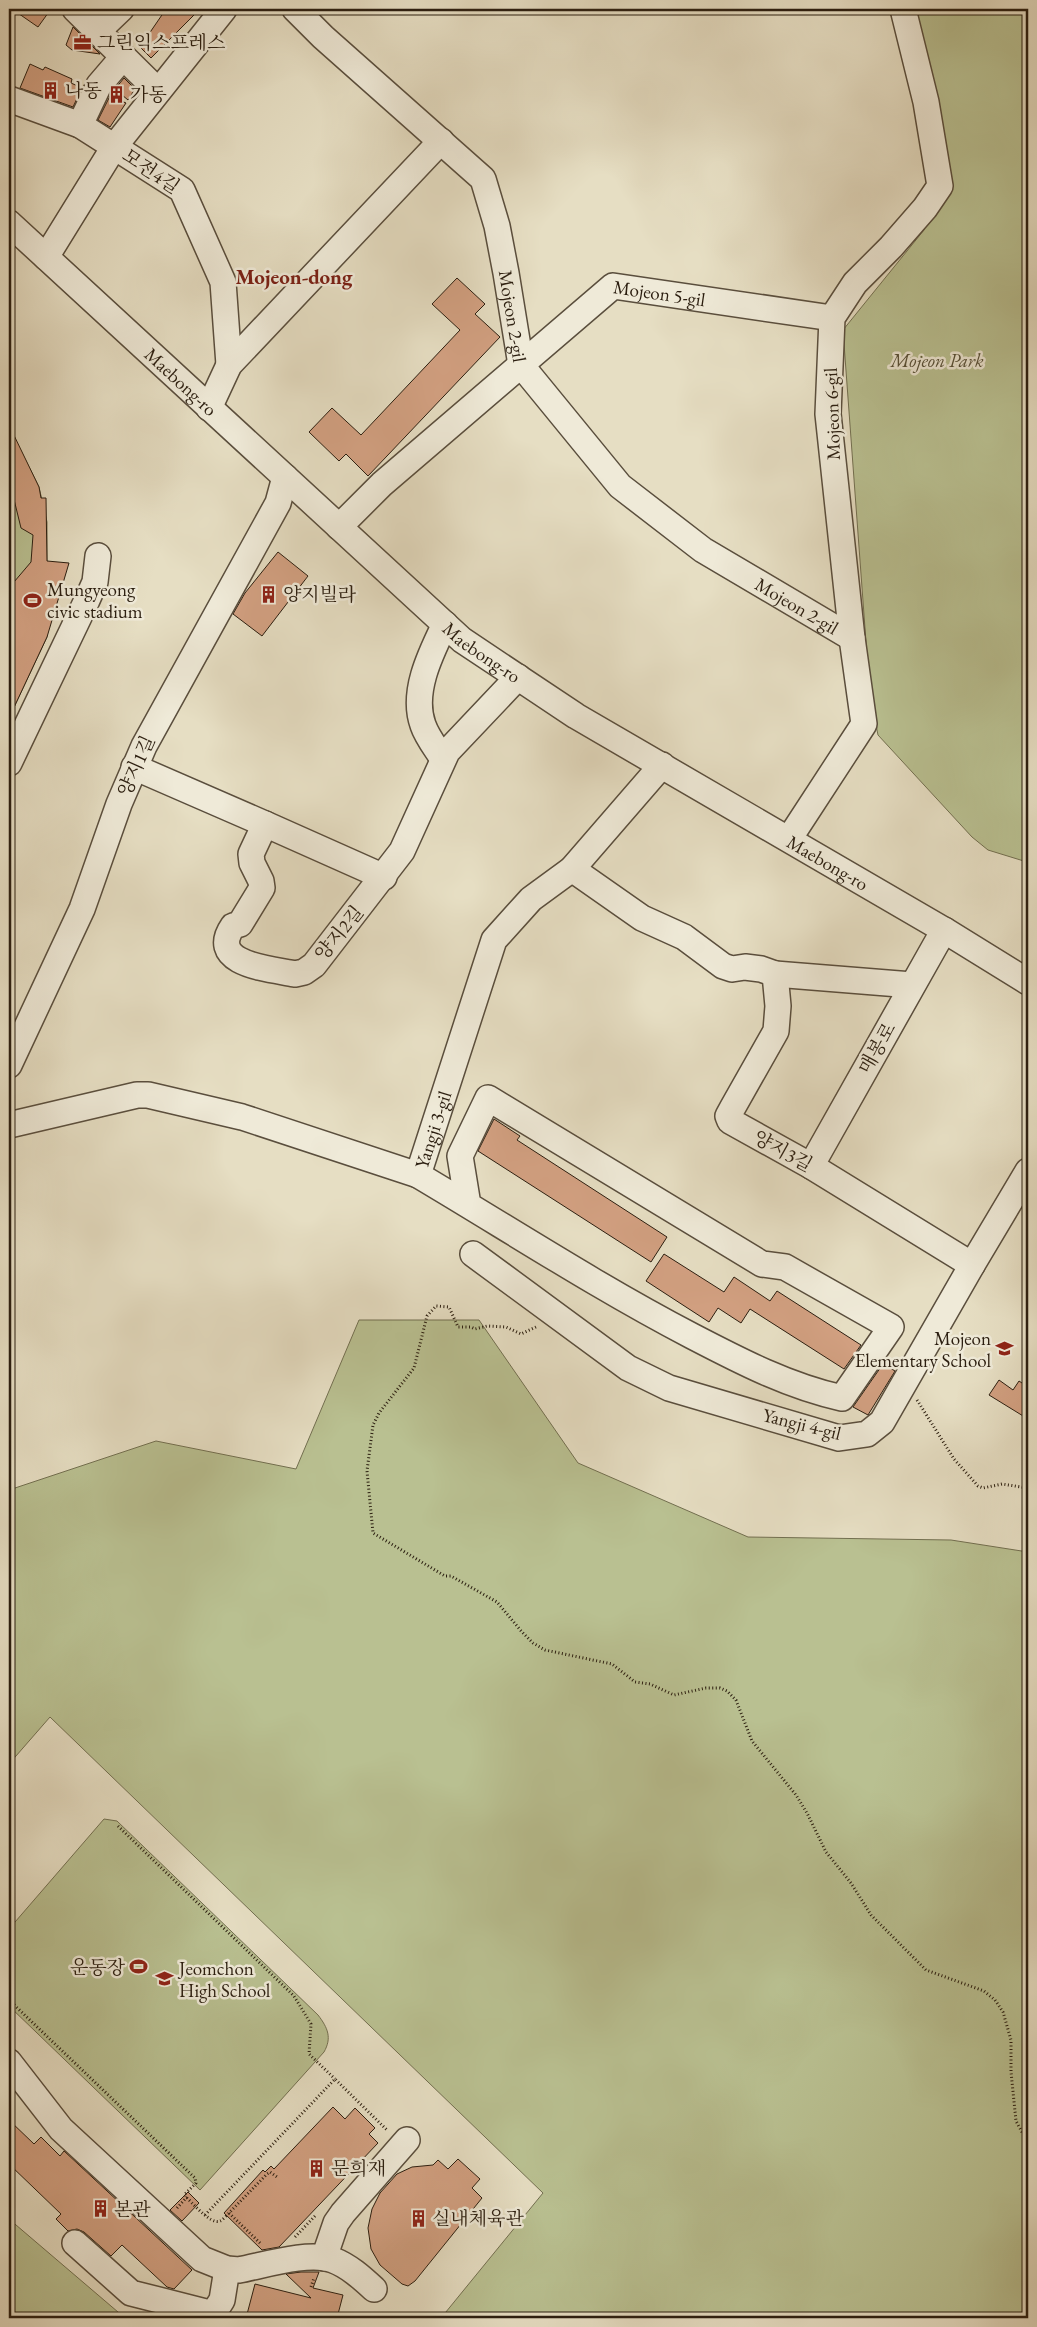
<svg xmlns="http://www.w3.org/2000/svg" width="1037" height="2327" font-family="'EB Garamond','Noto Serif KR',serif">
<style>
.green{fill:#b9c091;stroke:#726f50}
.building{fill:#d2a081;stroke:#2b1e10}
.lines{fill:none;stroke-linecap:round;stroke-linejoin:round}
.minor-casing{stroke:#5a4e3d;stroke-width:28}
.path{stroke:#2b1e10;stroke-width:3;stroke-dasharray:1 2.5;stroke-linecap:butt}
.minor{stroke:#efead8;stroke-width:25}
.labels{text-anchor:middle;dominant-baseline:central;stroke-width:5;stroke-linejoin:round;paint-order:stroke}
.poi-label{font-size:19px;fill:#2b1e10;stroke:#efead8;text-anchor:start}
.street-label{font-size:19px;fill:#2b1e10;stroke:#efead8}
.park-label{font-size:19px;font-style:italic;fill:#564f37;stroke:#efead8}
.quarter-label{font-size:21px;font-weight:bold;fill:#7a1f14;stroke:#efead8}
</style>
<rect width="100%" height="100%" fill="#e6dec3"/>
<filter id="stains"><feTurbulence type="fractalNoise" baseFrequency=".004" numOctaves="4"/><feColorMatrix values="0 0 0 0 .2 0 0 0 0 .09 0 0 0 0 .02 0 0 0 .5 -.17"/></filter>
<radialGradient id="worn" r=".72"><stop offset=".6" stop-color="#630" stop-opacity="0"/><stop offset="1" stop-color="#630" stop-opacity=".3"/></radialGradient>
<!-- green -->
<g class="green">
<path d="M914,9H1028L1027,862L988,850L972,837L878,735L870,696L843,330L924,230L936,190Z"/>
<path d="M9,436L20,449L39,487L47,522V637L9,718Z"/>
<path d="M359,1320H479L578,1463L748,1537L951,1540L1028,1552V2318H441L543,2193L50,1717L9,1764V1490L156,1441L296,1469Z"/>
<path d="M104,1819L117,1821L318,2015C328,2028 332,2038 324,2052L200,2190L9,2006V1929Z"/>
<path d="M9,2219L125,2318H9Z"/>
</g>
<!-- building -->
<g class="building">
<path d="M12,9H51L38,27Z"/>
<path d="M166,9H200L151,58L140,47Z"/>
<path d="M73,27L100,54L72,50L66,45Z"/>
<path d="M30,64L43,70L45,67L72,79L71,83L82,88L73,107L20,88Z"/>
<path d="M124,78L135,89L128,100L115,89Z"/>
<path d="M110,96L126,103L110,127L98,120Z"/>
<path d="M457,278L485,304L475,314L500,337L368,476L346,454L339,461L309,432L332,408L361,435L460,330L432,304Z"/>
<path d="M9,425L39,487L41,498H46L47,561L69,563L47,637L9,718V601L14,582L31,562L33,535L21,528L9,479Z"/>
<path d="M278,552L308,576L262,636L233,614L245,593Z"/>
<path d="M494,1119L520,1136L517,1140L667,1237L651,1262L478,1151Z"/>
<path d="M664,1254L724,1292L734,1277L770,1301L777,1291L861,1345L844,1369L750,1309L741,1323L718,1308L709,1322L646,1281Z"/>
<path d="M883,1364L895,1371L868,1415L853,1407Z"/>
<path d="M999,1380L1013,1390L1019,1381L1028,1387V1419L989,1395Z"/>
<path d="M333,2107L345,2119L355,2108L375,2128L369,2134L378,2143L279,2247L262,2250L224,2213L263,2170L265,2172L271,2166L274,2169Z"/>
<path d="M9,2120L34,2144L41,2137L60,2156L64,2151L192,2270L174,2289L167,2287L122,2245L111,2256L84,2232L77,2229L68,2231L56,2219L61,2214L9,2164Z"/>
<path d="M458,2159L480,2179L472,2188L482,2198L415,2281L408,2286L402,2284L380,2265L371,2249L368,2228L372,2209L380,2193L397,2174L412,2167L433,2165L438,2160L448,2169Z"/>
<path d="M188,2192L199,2203L182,2221L170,2210Z"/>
<path d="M301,2272H319L313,2288L343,2295L337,2318H246L255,2284L311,2298L286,2274Z"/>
</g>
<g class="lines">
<defs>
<g id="minor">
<path d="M75,9L158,91"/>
<path id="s1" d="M295,9L323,37L483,179L497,226L506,273L521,365L620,486L703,550L852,638"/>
<path d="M98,31L121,9"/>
<path d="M9,99L80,125L182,190L223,282L229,365"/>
<path d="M80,125L99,85L123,57"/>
<path id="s2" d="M9,223L462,640L576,716L944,930L1028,982"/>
<path d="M46,257L114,147L224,9"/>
<path d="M209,408L229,365L441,141"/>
<path id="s3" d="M339,527L382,484L613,286L832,318"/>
<path d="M443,759C436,748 427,737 423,725C411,692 431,653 445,624"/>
<path d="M9,763L87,600L95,582L98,556"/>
<path d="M134,767L265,824L251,854L252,863L261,881L262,888L240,924L233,926C206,965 272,969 295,974L304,972L314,965L402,851L447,752L518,677"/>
<path d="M265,824L384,877"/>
<path d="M789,839L864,724L852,638L828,414L832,318L855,283L891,247L925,208L940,186L926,102L903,9"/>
<path d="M572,869L642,918L684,937L723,966L732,969L745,967L761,969L775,974L778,1006L776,1031L733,1107L728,1116L730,1121L811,1166L972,1265"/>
<path d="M775,974L912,985"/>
<path d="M9,1065L82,909L119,804L144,746L278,503L285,477"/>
<path id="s4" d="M9,1125L137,1095H148L242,1117L418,1175L494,940L531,899L572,869L662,765"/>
<path d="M811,1166L944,930"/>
<path d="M418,1175C509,1229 598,1287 692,1336C740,1361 788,1386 842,1398L891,1327L785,1267L762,1264L488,1098L460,1156L468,1205"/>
<path d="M473,1254L628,1368L669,1388L839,1438L867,1434L882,1422L972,1265L1028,1171"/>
<path d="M9,2062L61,2129L202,2259L227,2269L239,2270C265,2265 309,2251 333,2260C349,2266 362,2278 374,2289"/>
<path d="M75,2243L131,2293L210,2313L215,2311L222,2300L227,2269"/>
<path d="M324,2258L336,2223L343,2213L407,2140"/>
</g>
</defs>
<!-- minor casing -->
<use href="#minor" class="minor-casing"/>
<!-- path -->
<g class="path">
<path d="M536,1327L521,1334L506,1327L487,1326L475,1329L471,1327H458L449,1307L436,1306L427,1316L414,1368L379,1413L373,1425L367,1471L373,1533L445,1576H451L497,1602L522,1632L533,1643L545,1650L612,1664L635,1682L650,1684L674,1695L706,1688H720L727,1691L736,1700L752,1741L796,1795L807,1813L826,1852L851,1883L871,1915L926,1970L984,1991L995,2000L1003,2012L1011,2040V2072L1016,2121L1028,2143"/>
<path d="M917,1400L954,1459L978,1486L983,1488L1002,1484L1028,1488"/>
<path d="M118,1826L294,1996L311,2024L309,2054L335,2079"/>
<path d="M9,2000L195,2178L196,2183L184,2195C191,2201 210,2225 220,2221C223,2220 227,2215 229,2213"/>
<path d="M177,2208L187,2197"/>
<path d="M205,2215L335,2079L388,2131"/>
<path d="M295,2237L315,2216"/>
<path d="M260,2243L229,2213L267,2174L270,2172L277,2177"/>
<path d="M311,2287L314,2278"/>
</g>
<!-- minor -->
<use href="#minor" class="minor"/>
</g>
<!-- icons -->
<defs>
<symbol id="office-bare" viewBox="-9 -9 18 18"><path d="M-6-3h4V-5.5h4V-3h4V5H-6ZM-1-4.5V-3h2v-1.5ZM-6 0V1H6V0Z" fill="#8f2418" stroke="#efead8" stroke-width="2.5" paint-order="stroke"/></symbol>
<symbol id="building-bare" viewBox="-9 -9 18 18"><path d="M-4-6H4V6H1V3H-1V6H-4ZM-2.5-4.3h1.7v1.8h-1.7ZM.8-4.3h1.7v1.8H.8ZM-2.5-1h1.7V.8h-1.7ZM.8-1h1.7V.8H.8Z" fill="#8f2418" stroke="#efead8" stroke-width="2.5" paint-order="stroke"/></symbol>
<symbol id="stadium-bare" viewBox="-9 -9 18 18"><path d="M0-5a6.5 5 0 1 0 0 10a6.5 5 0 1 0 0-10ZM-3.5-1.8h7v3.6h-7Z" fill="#8f2418" stroke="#efead8" stroke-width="2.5" paint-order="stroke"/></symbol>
<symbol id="school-bare" viewBox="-9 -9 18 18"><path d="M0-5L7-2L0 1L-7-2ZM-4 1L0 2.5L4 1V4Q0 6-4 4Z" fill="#8f2418" stroke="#efead8" stroke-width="2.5" paint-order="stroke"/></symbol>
</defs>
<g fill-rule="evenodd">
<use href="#office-bare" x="70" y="30" width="25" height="25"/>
<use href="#building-bare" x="38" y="78" width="25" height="25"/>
<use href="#building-bare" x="104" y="82" width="25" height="25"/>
<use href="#building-bare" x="256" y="582" width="25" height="25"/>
<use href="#stadium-bare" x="20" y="588" width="25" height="25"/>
<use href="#school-bare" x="992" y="1336" width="25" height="25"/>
<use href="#stadium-bare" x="126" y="1954" width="25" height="25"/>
<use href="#school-bare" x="152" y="1966" width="25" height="25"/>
<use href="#building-bare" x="304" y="2156" width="25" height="25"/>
<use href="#building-bare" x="88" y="2196" width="25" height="25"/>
<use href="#building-bare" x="406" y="2206" width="25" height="25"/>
</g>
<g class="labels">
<!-- poi labels -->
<g class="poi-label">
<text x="97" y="42">그린익스프레스</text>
<text x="65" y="90">나동</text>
<text x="130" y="94">가동</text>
<text x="47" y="589">Mungyeong<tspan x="47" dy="22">civic stadium</tspan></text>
<text x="283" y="594">양지빌라</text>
<text x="991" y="1338" text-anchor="end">Mojeon<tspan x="991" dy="22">Elementary School</tspan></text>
<text x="125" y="1967" text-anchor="end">운동장</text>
<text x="179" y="1968">Jeomchon<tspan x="179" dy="22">High School</tspan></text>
<text x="331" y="2168">문희재</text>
<text x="114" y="2209">본관</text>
<text x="432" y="2218">실내체육관</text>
</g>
<!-- street labels -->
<g class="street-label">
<text transform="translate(151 171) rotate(34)">모전4길</text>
<text stroke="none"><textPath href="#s3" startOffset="412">Mojeon 5-gil</textPath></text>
<text stroke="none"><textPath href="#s1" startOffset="394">Mojeon 2-gil</textPath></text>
<text stroke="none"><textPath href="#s2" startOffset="234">Maebong-ro</textPath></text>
<text transform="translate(832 414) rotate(-92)">Mojeon 6-gil</text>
<text stroke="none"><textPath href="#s1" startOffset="814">Mojeon 2-gil</textPath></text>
<text stroke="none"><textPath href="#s2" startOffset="639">Maebong-ro</textPath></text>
<text transform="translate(136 766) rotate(-66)">양지1길</text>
<text stroke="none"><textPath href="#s2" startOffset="1044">Maebong-ro</textPath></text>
<text transform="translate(339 933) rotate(-51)">양지2길</text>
<text transform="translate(877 1048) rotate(-61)">매봉로</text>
<text stroke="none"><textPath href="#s4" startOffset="472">Yangji 3-gil</textPath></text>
<text transform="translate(783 1151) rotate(29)">양지3길</text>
<text transform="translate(802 1424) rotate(14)">Yangji 4-gil</text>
</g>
<!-- park labels -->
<g class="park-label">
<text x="937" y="360">Mojeon Park</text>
</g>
<!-- quarter labels -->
<g class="quarter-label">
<text x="294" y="276">Mojeon-dong</text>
</g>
</g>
<!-- margin -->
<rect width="1037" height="2327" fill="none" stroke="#e6dec3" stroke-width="30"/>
<rect x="10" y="10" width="1017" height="2307" fill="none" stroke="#2b1e10" stroke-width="2.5"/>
<rect x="15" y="15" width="1007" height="2297" fill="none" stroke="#2b1e10"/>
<rect width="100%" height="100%" filter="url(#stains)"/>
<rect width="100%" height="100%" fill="url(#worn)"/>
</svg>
